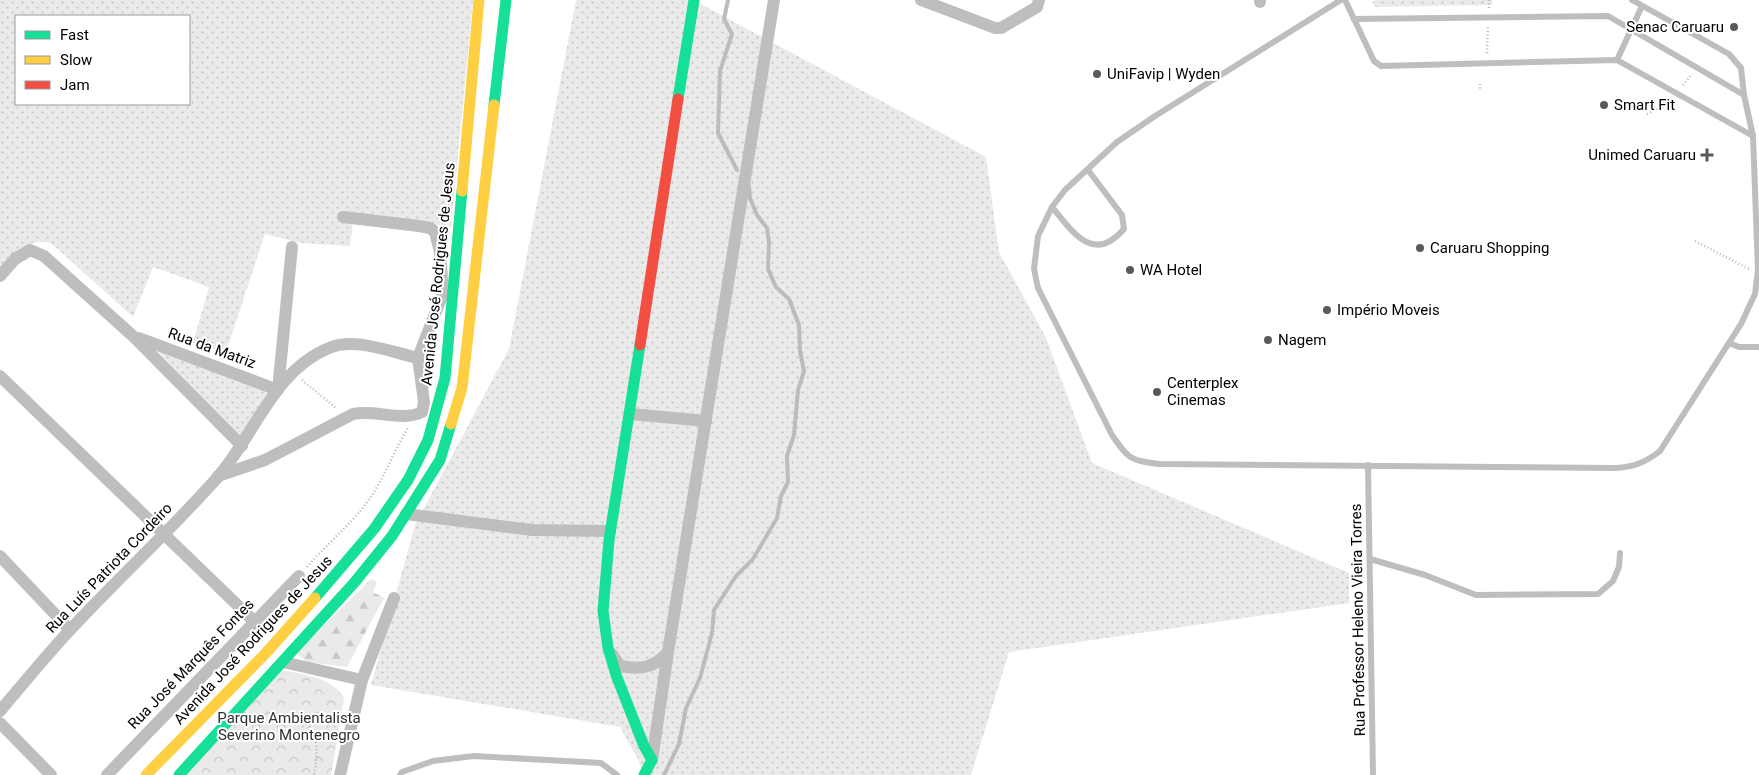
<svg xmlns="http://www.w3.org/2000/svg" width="1759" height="775" font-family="Roboto,sans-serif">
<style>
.grass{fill:url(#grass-dots);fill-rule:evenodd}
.forest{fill:url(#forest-firs)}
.park{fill:url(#park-crowns)}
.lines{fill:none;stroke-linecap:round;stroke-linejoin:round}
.stream{stroke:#bcbcbc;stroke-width:4}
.path{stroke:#b8b8b8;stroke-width:2.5;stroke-dasharray:1 2.5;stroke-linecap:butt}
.lane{stroke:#bebebe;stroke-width:6}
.street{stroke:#bebebe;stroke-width:12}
.fast{stroke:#16e098;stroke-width:11}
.slow{stroke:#ffcf43;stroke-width:11}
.jam{stroke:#f24e42;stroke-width:11}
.poi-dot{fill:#595959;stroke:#fff;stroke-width:2}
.labels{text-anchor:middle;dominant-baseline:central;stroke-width:4;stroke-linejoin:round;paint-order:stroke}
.poi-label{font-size:15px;fill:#000;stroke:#fff;text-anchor:start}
.street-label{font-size:15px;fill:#000;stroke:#fff}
.park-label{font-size:15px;fill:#303030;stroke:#fff}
</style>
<defs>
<pattern id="grass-dots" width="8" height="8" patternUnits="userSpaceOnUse" patternTransform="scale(1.25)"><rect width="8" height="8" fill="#eaeaea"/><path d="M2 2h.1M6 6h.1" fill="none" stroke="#c7c7c7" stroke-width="1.8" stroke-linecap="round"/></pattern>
<pattern id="forest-firs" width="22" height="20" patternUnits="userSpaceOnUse" patternTransform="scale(1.25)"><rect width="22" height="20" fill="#eaeaea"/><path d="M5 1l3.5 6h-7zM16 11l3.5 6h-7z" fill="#c7c7c7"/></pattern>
<pattern id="park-crowns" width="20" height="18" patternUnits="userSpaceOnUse" patternTransform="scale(1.25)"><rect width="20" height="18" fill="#eaeaea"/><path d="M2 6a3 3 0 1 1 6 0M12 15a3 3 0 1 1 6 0" fill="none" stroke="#c7c7c7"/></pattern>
</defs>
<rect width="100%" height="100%" fill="#fff"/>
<!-- grass -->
<g class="grass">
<path d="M0,0H473L451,227L354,213L350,246L301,243L265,234L226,352L193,343L209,287L153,267L133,317L51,243C25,237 16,256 0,274ZM16,16H189V104H16Z"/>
<path d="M576,0H693L986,157L999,252L1046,338L1092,463L1349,573V603L1009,652L971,775H643L638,759L620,727L371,685L415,525L509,349Z"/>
<path d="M1376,0H1492V5L1375,7L1372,2Z"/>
<path d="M151,344L272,391L241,440Z"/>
</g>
<!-- forest -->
<path class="forest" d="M371,579L377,582L373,592L384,598L347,667L307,662L296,653Z"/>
<!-- park -->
<path class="park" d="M276,669C299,674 332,676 344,698L331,775H180Z"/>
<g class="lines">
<!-- stream -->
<g class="stream">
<path d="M728,0L724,19L732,34L720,71L718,133L737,170"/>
<path d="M664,775L679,744L686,708L700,678L712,633L714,610L736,576L753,559L777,518L781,496L788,482L787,456L794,435L798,390L804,371L800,351L799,325L789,299L776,287L768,269L769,243L767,228L757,215L750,198L749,186"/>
</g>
<!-- path -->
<g class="path">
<path d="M1489,8V0"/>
<path d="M1487,53L1488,26"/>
<path d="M1480,84V89"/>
<path d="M1683,85L1692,74"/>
<path d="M1647,114L1664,106L1669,101"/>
<path d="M1695,241L1749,269"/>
<path d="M302,380L336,408"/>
<path d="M307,567C325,546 348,527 365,505C384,481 392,453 408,428"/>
<path d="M298,717C319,731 319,752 314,775"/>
</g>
<!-- lane -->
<g class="lane">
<path d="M1341,0L1155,116L1117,142L1065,190L1052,207L1038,236L1034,269L1038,288L1112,435C1129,460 1130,460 1159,464L1616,468C1634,467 1646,462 1660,451L1741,324L1755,294L1758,270L1753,136L1744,95L1741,68L1729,54L1632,0"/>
<path d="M1345,0L1374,61L1381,66L1617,60L1753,136"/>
<path d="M1354,19L1608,16L1744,95"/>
<path d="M1617,60L1642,6"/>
<path d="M1052,207C1072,231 1093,265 1124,229L1122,215L1088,170"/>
<path d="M1729,343L1739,347H1759"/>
<path d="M1368,465L1373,775"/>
<path d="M1370,559L1425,575L1476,595L1598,594L1613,581L1619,567L1620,553"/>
<path d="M400,775L402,772L433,761L474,756L601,763L617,775"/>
</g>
<!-- street -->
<g class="street">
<path d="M921,0L995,28H1001L1037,7L1039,0"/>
<path d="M1260,0V2"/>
<path d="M0,276L15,259L30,250L44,256L134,337L242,446"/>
<path d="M139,338L278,390L292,247"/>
<path d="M0,376L255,622"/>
<path d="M631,414L706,421"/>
<path d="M218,476L265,460L353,414C374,409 402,422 422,412L424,402L418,358L443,293L440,252L435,232L430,228L419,226L343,217"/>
<path d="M406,514L532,530L610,531"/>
<path d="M0,556L70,630"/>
<path d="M612,654L620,666C641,670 654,668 668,652"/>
<path d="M283,662L362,680"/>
<path d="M0,711C23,684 45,657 69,631C117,579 170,531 217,478C254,436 274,370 329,348C355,337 391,352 418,358"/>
<path d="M0,723L51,775"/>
<path d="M652,760L668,652L774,0"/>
<path d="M107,775L299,576"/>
<path d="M340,775L362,680L394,598"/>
</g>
<!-- fast -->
<g class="fast">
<path d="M678,99L694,0"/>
<path d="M494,105L506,0"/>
<path d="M640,345L609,540L603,611L608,648L616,675L644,746L652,760L644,775"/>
<path d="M315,598L374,529L408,480L428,440L445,378L462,191"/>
<path d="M179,775L354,583L392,536L440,460L451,424"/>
</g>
<!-- slow -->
<g class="slow">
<path d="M462,191L479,0"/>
<path d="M451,424L462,388L494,105"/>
<path d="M146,775L265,654L315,598"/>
</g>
<!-- jam -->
<path class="jam" d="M640,345L678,99"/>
</g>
<!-- markers -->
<g class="poi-dot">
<circle cx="1734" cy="27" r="5"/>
<circle cx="1097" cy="74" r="5"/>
<circle cx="1604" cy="105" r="5"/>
<path d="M1704.5 147.5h5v5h5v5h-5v5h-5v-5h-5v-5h5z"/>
<circle cx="1420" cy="248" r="5"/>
<circle cx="1130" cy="270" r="5"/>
<circle cx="1327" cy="310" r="5"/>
<circle cx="1268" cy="340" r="5"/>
<circle cx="1157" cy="392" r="5"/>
</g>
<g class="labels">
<!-- poi labels -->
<g class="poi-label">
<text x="1724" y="27" text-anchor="end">Senac Caruaru</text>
<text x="1107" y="74">UniFavip | Wyden</text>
<text x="1614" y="105">Smart Fit</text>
<text x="1696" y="155" text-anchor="end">Unimed Caruaru</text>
<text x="1430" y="248">Caruaru Shopping</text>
<text x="1140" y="270">WA Hotel</text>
<text x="1337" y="310">Império Moveis</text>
<text x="1278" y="340">Nagem</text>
<text x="1167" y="383">Centerplex<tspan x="1167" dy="17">Cinemas</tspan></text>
</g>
<!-- street labels -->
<g class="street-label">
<text transform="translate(438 274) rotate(-84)">Avenida José Rodrigues de Jesus</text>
<text transform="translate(212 348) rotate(20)">Rua da Matriz</text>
<text transform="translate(109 568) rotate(-46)">Rua Luís Patriota Cordeiro</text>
<text transform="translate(1358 620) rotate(-91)">Rua Professor Heleno Vieira Torres</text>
<text transform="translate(253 640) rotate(-47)">Avenida José Rodrigues de Jesus</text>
<text transform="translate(191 664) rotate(-46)">Rua José Marquês Fontes</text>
</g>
<!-- park labels -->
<g class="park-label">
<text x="289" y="718">Parque Ambientalista<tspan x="289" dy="17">Severino Montenegro</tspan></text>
</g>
</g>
<!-- legend -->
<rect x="15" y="15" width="175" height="90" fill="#ffffff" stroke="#999999"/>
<rect x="25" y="31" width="25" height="8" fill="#16e098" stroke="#999999"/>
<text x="60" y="40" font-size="15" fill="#000000">Fast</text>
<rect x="25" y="56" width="25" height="8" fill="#ffcf43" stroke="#999999"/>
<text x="60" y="65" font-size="15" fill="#000000">Slow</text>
<rect x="25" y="81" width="25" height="8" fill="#f24e42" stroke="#999999"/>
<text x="60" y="90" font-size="15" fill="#000000">Jam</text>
</svg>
